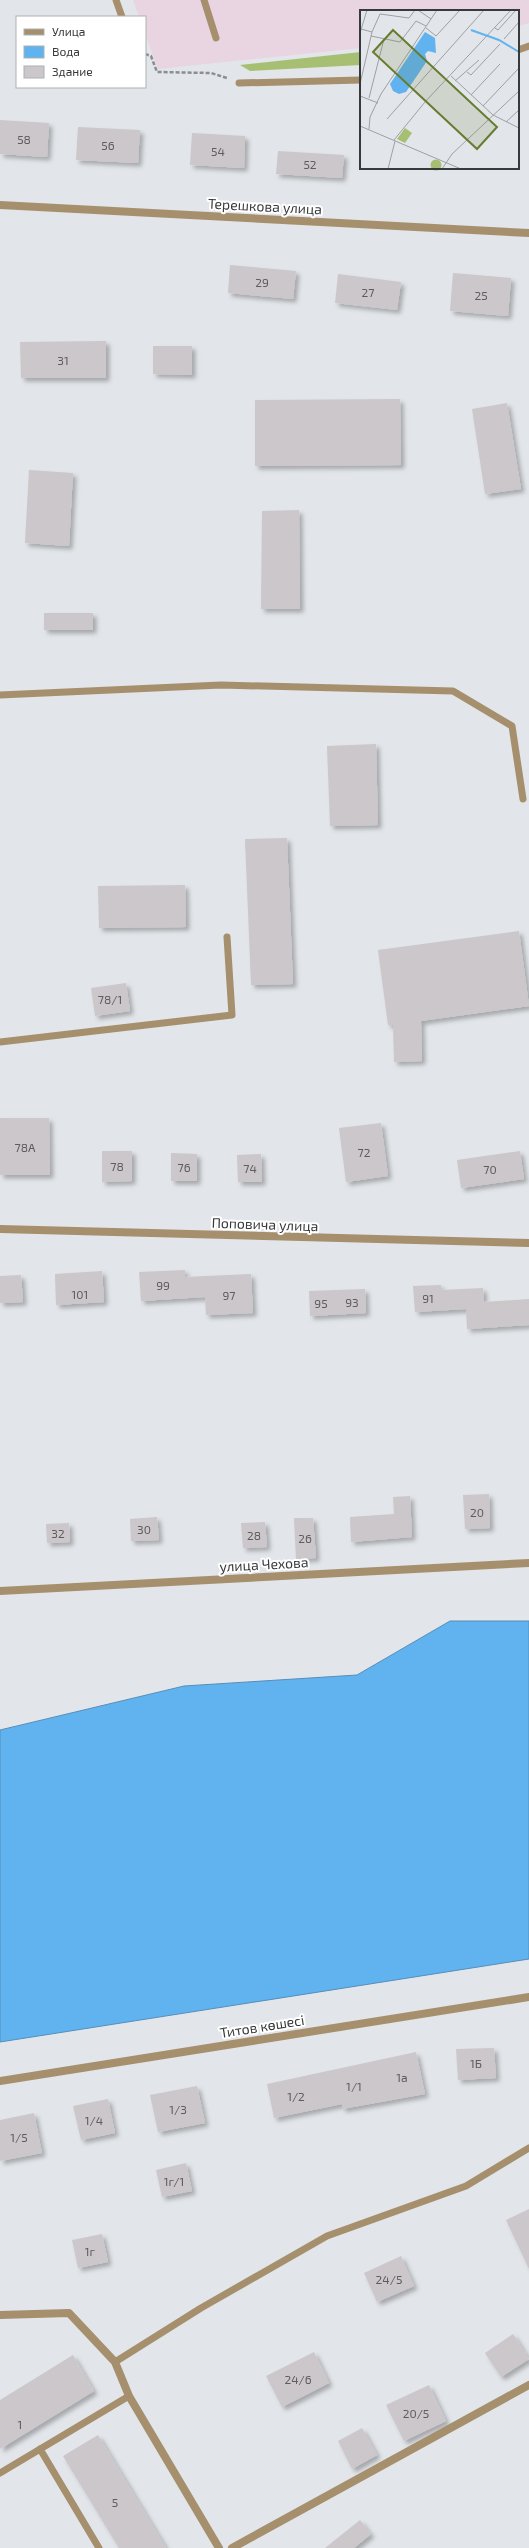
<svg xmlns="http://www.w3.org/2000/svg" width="529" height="2548" font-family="'Exo 2',sans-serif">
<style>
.industrial{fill:#e9d4e2}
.green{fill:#a7bf72}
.water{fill:#61b3f0;stroke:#558eba}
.building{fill:#ccc7ca;filter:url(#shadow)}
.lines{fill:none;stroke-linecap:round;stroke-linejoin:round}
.path{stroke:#8b8d90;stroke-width:2.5;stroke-dasharray:4 2;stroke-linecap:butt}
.service{stroke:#a68f6d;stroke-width:7}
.minor{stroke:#a68f6d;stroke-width:8}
.labels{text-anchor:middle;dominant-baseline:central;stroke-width:4;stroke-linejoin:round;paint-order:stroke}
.number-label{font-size:12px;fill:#5d5c5f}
.street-label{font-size:14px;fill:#38393b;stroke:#fff}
.inset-river{fill:none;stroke:#61b3f0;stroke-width:2}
.inset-road{fill:none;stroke:#9ea0a3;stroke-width:1}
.view{fill:#667c2e;fill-opacity:0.15;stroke:#667c2e;stroke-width:2}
.inset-edge{fill:none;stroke:#38393b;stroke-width:2}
</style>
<defs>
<filter id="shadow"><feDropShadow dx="3.5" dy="3.5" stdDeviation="2" flood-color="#0004"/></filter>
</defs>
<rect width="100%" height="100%" fill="#e2e5e9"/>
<!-- industrial -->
<path class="industrial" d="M133,0H529V23L518,26V11H361V48L158,69L145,34V17H139Z"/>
<!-- green -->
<path class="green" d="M361,52V65L250,71L240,65Z"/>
<!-- water -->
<path class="water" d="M450,1621H529V1959L0,2042V1730L184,1686L357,1675Z"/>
<!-- building -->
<g class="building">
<path d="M0,120L49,123L47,157L0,154Z"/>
<path d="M78,127L140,130L138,163L76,160Z"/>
<path d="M192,133L245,136L244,168L190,165Z"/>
<path d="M278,151L344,155L342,178L276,174Z"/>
<path d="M230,265L296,271L293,299L228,293Z"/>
<path d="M453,273L511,278L508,316L450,311Z"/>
<path d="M338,274L401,282L397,310L335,303Z"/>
<path d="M106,341V378H21L20,342Z"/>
<path d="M153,346H192V375L153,374Z"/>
<path d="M400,399L401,465L255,466V400Z"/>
<path d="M507,403L521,489L485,494L472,409Z"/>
<path d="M29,470L73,473L69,546L25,543Z"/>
<path d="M299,510L300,609H261L262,511Z"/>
<rect x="44" y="613" width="49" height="17"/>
<path d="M376,744L378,825L330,826L327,746Z"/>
<path d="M287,838L293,984L251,985L245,839Z"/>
<path d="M185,885L186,927L99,928L98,886Z"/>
<path d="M519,931L529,1006L421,1021L422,1061L394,1062L393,1025H388L378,950Z"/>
<path d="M126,983L130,1011L95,1016L91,988Z"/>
<path d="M0,1118H49L50,1175H0Z"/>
<path d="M381,1123L388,1176L346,1182L339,1128Z"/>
<path d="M102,1151H132V1181L102,1182Z"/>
<path d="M520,1151L524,1179L461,1188L457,1160Z"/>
<path d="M171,1153L197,1154V1181H171Z"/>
<path d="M261,1154L262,1182H238L237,1155Z"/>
<path d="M185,1270V1277L251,1274L253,1313L206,1315L205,1297L141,1301L139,1272Z"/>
<path d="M102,1271L104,1302L56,1305L55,1274Z"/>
<path d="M21,1275L23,1302L0,1303V1276Z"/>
<path d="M441,1285V1290L483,1288L484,1302L529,1299V1325L467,1329L466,1309L415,1312L413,1286Z"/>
<path d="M365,1289L366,1313L310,1316L309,1291Z"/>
<path d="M489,1494L490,1528L465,1529L463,1495Z"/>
<path d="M410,1496L412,1537L351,1542L350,1517L394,1514L393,1497Z"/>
<path d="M157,1517L159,1540L131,1541L130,1519Z"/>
<path d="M294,1518H313L316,1558L296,1559Z"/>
<path d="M265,1522L267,1547L243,1548L241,1523Z"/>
<path d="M69,1523L70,1542L47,1543L46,1524Z"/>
<path d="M494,2048L496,2078L458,2080L456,2049Z"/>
<path d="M416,2052L425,2094L342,2109V2104L274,2118L267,2084Z"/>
<path d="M197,2086L205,2123L158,2132L150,2095Z"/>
<path d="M108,2099L115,2133L81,2140L73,2106Z"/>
<path d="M34,2113L42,2153L0,2161V2120Z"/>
<path d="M186,2163L192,2191L162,2197L156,2170Z"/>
<path d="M529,2209V2269L506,2220Z"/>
<path d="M102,2234L108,2262L78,2268L72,2240Z"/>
<path d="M401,2256L414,2286L377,2302L364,2273Z"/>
<path d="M513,2334L529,2359L501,2377L485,2353Z"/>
<path d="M314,2352L329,2383L282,2407L266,2376Z"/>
<path d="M73,2355L94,2391L0,2449V2400Z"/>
<path d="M429,2385L446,2421L404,2441L386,2405Z"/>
<path d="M362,2428L377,2455L352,2469L338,2441Z"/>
<path d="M98,2435L166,2548H119L63,2456Z"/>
<path d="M360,2520L371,2534L354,2548H325Z"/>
</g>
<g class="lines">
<!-- path -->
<path class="path" d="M145,54L151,56L157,72L211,73L227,78"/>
<!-- service -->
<g class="service">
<path d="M116,0L122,17"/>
<path d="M204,0L216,38"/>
<path d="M518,50L529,46"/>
<path d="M239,83L361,80"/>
<path d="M0,695L221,685L453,691L512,726L523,799"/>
<path d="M0,1042L232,1015L227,937"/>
<path d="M115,2362L201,2308L327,2236L466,2186L529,2148"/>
<path d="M40,2449L99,2548"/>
<path d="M0,2473L129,2396"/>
</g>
<!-- minor -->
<g class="minor">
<path d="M0,205L529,233"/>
<path d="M0,1229L529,1243"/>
<path d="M0,1591L529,1563"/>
<path d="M0,2081L529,1997"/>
<path d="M0,2315L69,2313L115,2362L129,2396L219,2548"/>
<path d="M232,2548L529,2385"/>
</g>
</g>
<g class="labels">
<!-- number labels -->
<g class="number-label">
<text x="24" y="139">58</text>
<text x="108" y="145">56</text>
<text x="218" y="151">54</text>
<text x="310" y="164">52</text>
<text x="262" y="282">29</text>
<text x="368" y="292">27</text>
<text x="481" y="295">25</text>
<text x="63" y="360">31</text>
<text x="110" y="999">78/1</text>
<text x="25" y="1147">78А</text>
<text x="364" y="1152">72</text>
<text x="117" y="1166">78</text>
<text x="184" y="1167">76</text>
<text x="250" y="1168">74</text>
<text x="490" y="1169">70</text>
<text x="163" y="1285">99</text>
<text x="80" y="1294">101</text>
<text x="229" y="1295">97</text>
<text x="428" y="1298">91</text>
<text x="352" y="1302">93</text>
<text x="321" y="1303">95</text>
<text x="477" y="1512">20</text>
<text x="144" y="1529">30</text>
<text x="58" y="1533">32</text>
<text x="254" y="1535">28</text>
<text x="305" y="1538">26</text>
<text x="476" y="2063">1Б</text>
<text x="402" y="2077">1а</text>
<text x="354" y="2086">1/1</text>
<text x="296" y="2096">1/2</text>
<text x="178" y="2109">1/3</text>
<text x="94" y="2120">1/4</text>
<text x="19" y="2137">1/5</text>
<text x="174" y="2181">1г/1</text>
<text x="90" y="2251">1г</text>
<text x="389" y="2279">24/5</text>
<text x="298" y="2379">24/6</text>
<text x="416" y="2413">20/5</text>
<text x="20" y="2424">1</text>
<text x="115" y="2502">5</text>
</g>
<!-- street labels -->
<g class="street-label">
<text transform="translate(265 206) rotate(3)">Терешкова улица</text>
<text transform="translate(265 1224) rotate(2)">Поповича улица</text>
<text transform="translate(264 1564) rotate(-3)">улица Чехова</text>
<text transform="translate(262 2026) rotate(-9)">Титов көшесі</text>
</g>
</g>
<!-- overview -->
<g transform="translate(360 10)">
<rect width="159" height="159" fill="#e2e5e9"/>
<path d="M45,118L52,123L45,133L37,129ZM70.5 155a5.5 5.5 0 1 1 11 0a5.5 5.5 0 1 1-11 0Z" fill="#a7bf72"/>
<path d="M65,22L75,28L76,43L68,41L65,44L67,51L46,82L39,84L33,81L30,74Z" fill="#61b3f0"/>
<path class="inset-river" d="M111,20L139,30L159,42"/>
<path class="inset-road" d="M58,0L71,9M66,18L76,26L100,0M135,18L138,20L156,0M1,19L12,22L20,4L49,8L55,0M0,23L7,0M11,26L40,32L56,11L66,16M144,29L159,12M107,62L111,65L140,34M91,66L133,105L159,118M95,71L119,50M0,74L12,22M111,85L140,54M0,86L18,93M9,88L24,29M123,96L159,58M27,109L124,0M146,112L159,100M0,116L101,159M9,119L10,107L21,84L77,0M34,130L65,92L151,0M28,159L35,131M82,159L92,144L159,81"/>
<path class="view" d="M33,20L137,117L117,139L13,42Z"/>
<rect width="159" height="159" class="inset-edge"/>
</g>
<!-- legend -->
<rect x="16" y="16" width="130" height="72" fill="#ffffff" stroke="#afb0b1"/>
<rect x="24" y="29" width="20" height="6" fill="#a68f6d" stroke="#afb0b1"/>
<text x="52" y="36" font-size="12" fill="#38393b">Улица</text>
<rect x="24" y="46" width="20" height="12" fill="#61b3f0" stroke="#afb0b1"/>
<text x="52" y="56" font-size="12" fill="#38393b">Вода</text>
<rect x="24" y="66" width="20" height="12" fill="#ccc7ca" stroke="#afb0b1"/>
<text x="52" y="76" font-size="12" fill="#38393b">Здание</text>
</svg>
